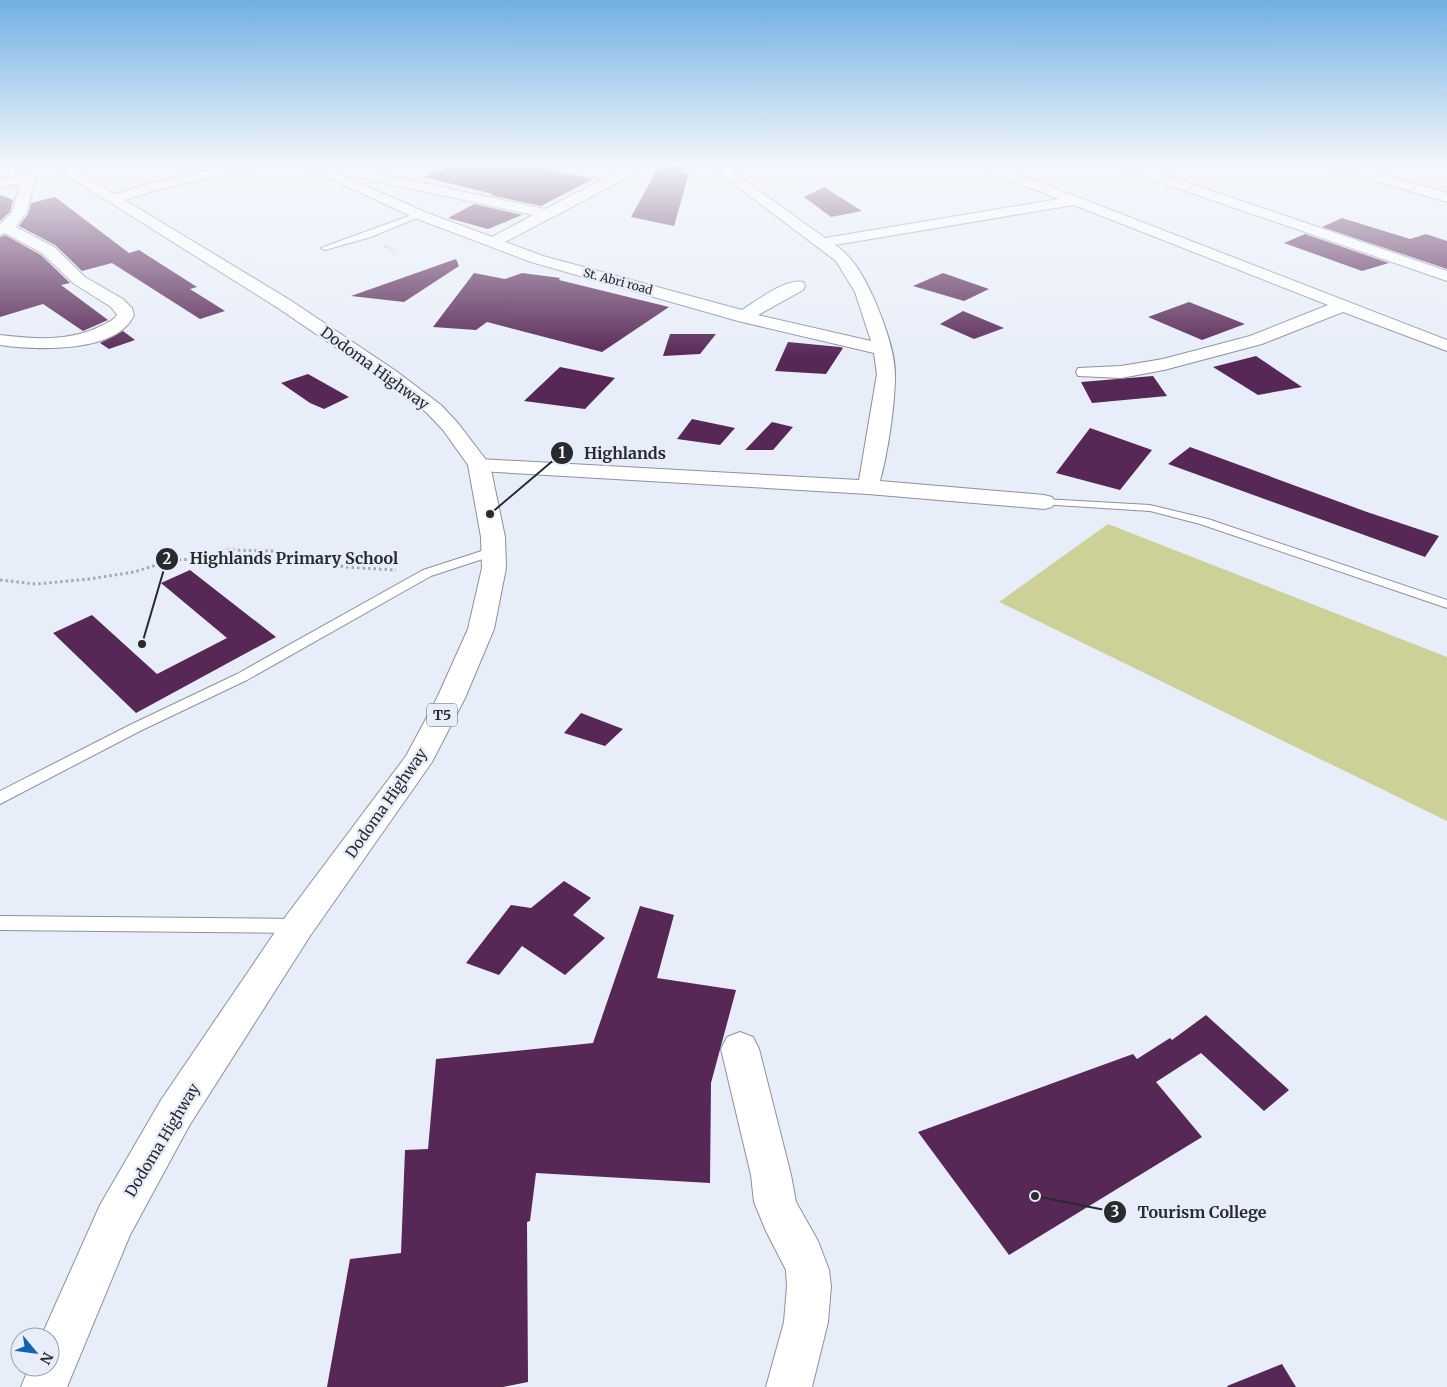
<svg xmlns="http://www.w3.org/2000/svg" width="1447" height="1387" font-family="Merriweather,serif">
<style>
.green{fill:#ccd297}
.building{fill:#572756}
.lines{fill:none;stroke-linecap:round;stroke-linejoin:round}
.service-casing{stroke:#8d919c;stroke-width:2}
.minor-casing{stroke:#8d919c;stroke-width:2}
.trunk-casing{stroke:#8d919c;stroke-width:2}
.path-far1{stroke:#a5aab2;stroke-width:2;stroke-dasharray:1 2;stroke-linecap:butt}
.path{stroke:#a5aab2;stroke-width:3;stroke-dasharray:2.5 3;stroke-linecap:butt}
.service{fill:#fff;fill-rule:evenodd}
.minor{fill:#fff;fill-rule:evenodd}
.trunk{fill:#fff;fill-rule:evenodd}
.labels{text-anchor:middle;dominant-baseline:central;stroke-width:5;stroke-linejoin:round;paint-order:stroke}
.far-street-label{font-size:12px;fill:#282a2e;stroke:#e8eef9}
.shield{fill:#e8eef9;stroke:#62656b;stroke-width:1}
.shield-label{font-size:14px;font-weight:bold;fill:#282a2e}
.street-label{font-size:15px;fill:#282a2e;stroke:#e8eef9}
.leader{fill:none;stroke:#282a2e;stroke-width:2}
.callout-dot{fill:#282a2e;stroke:#e8eef9;stroke-width:2}
.mark-label{font-size:15px;text-anchor:middle;font-weight:bold;fill:#fff}
.callout-label{font-size:16px;text-anchor:middle;font-weight:bold;fill:#282a2e;stroke:#e8eef9;stroke-width:5;stroke-linejoin:round;paint-order:stroke}
</style>
<rect width="100%" height="100%" fill="#e8eef9"/>
<!-- green -->
<path class="green" d="M1108,524L1447,657V821L999,602Z"/>
<!-- building -->
<g class="building">
<path d="M452,164H537L545,170L593,179L541,206L490,195L493,194L424,177Z"/>
<path d="M576,164H622L611,169Z"/>
<path d="M659,166L684,167L681,173H689L674,226L631,217Z"/>
<path d="M824,187L862,211L831,217L804,197Z"/>
<path d="M0,195L13,200L10,212L0,221Z"/>
<path d="M55,197L129,253L139,250L197,287L190,289L225,311L200,319L112,263L82,271L55,245L19,226L28,214L31,203Z"/>
<path d="M474,204L522,215L488,229L448,218Z"/>
<path d="M1342,218L1410,239L1426,234L1447,241V269L1322,227Z"/>
<path d="M1305,234L1389,263L1362,271L1284,243Z"/>
<path d="M5,235L41,255L70,283L61,285L108,320L83,331L43,304L0,317V237Z"/>
<path d="M456,259L459,266L404,302L351,296Z"/>
<path d="M474,273L505,279L522,273L560,278L559,280L669,307L602,352L487,322L476,330L433,327Z"/>
<path d="M943,273L989,289L964,301L913,286Z"/>
<path d="M1189,302L1245,324L1202,340L1148,317Z"/>
<path d="M963,311L1004,328L974,339L940,324Z"/>
<path d="M123,331L135,340L109,349L100,343Z"/>
<path d="M670,334H716L700,354L663,356Z"/>
<path d="M788,342L840,347L843,348L826,374L775,371Z"/>
<path d="M1256,356L1302,387L1258,395L1213,367Z"/>
<path d="M560,367L615,378L585,409L524,401Z"/>
<path d="M308,374L349,397L324,409L310,403L281,383Z"/>
<path d="M1153,376L1167,396L1092,403L1081,382Z"/>
<path d="M692,419L735,428L720,445L677,439Z"/>
<path d="M772,422L793,427L773,450H745Z"/>
<path d="M1090,428L1152,450L1120,490L1056,473Z"/>
<path d="M1190,447L1367,512L1439,536L1425,557L1168,464Z"/>
<path d="M190,570L276,637L136,713L53,633L92,615L157,674L227,638L161,583Z"/>
<path d="M581,713L623,729L605,746L564,733Z"/>
<path d="M564,881L591,898L573,915L605,938L565,975L522,946L499,975L466,963L511,905L531,908Z"/>
<path d="M640,906L674,915L657,978L736,990L711,1083L710,1183L536,1173L530,1221L527,1222L528,1382L503,1387H327L350,1259L401,1253L405,1150L428,1149L436,1059L593,1043Z"/>
<path d="M1206,1015L1289,1090L1264,1111L1201,1053L1156,1082L1202,1137L1009,1255L918,1132L1133,1054L1137,1059L1170,1038L1172,1040Z"/>
<path d="M1282,1364L1296,1387H1228L1227,1386Z"/>
</g>
<g class="lines">
<defs>
<g id="service">
<path d="M417,213L424,215L371,237L325,250L321,248Z"/>
<path d="M1044,499L1150,505L1208,519L1447,600V608L1200,524L1150,511L1040,504L1038,502Z"/>
<path d="M494,547L500,551L498,554L431,576L247,680L140,731L0,804V791L130,725L237,674L423,570Z"/>
<path d="M0,916L298,919L304,921L306,926L304,931L298,933L0,930Z"/>
</g>
<g id="minor">
<path d="M237,164H260L258,167L161,189L114,203L107,199L109,196L152,183Z"/>
<path d="M299,164H316L425,212L492,237L533,215L347,175L340,171L347,167L545,209L604,179L545,168L539,164H566L615,172L632,164H648L623,180L505,242L543,256L742,310C756,301 786,278 803,282L805,286L803,290L758,315L871,341L855,292L836,261L707,164H722L825,238L1059,199L976,167L974,164H992L1447,340V351L1343,312L1262,344L1164,370L1121,378L1078,376L1076,372L1078,368L1121,366L1163,359L1250,336L1328,305L1074,205L835,245C839,248 844,251 847,255C868,275 896,345 895,375C895,405 888,452 880,481L1044,495L1052,497L1055,502L1052,507L1044,509L868,494L479,471L471,470L468,465L471,460L479,459L859,480L877,374L874,353L738,321L531,262L415,218Z"/>
<path d="M1114,164H1133L1447,271V281L1116,167Z"/>
<path d="M1326,164H1346L1447,193V202L1328,167Z"/>
<path d="M62,165L67,166L69,169L67,172L36,179L26,213L16,227L54,247L85,277L123,299L132,308L134,315C117,354 34,350 0,345V335C34,339 69,342 101,326C107,323 113,321 117,315L111,307L73,283L42,253L5,233L0,235V224L12,213L20,183L0,188V180Z"/>
<path d="M740,1032L753,1037L759,1049L791,1175L796,1202L818,1241L829,1270L831,1286L828,1322L812,1387H766L784,1322L787,1286L786,1270L766,1231L754,1202L751,1175L721,1049L727,1037Z"/>
</g>
<path id="trunk" d="M49,164H65L290,300L396,371L441,405L457,422L490,465L505,537L506,568L494,629L465,698L432,762L310,936L189,1126L130,1235L67,1387H21L29,1367H50V1337H41L100,1205L161,1100L286,916L406,756L437,698L468,629L482,568L481,537L468,465L443,430L427,413L382,379L278,308Z"/>
</defs>
<!-- service casing -->
<use href="#service" class="service-casing"/>
<!-- minor casing -->
<use href="#minor" class="minor-casing"/>
<!-- trunk casing -->
<use href="#trunk" class="trunk-casing"/>
<!-- path-far1 -->
<path class="path-far1" d="M384,246L392,249L395,255"/>
<!-- path -->
<path class="path" d="M0,580L35,584L89,579L134,572L173,560L198,559L227,550L273,551L345,567L396,570"/>
<!-- service -->
<use href="#service" class="service"/>
<!-- minor -->
<use href="#minor" class="minor"/>
<!-- trunk -->
<use href="#trunk" class="trunk"/>
</g>
<!-- sky -->
<linearGradient id="sky" x2="0" y2="1"><stop stop-color="#71b0e1"/><stop offset="0.46" stop-color="#f5f7fc"/><stop offset="1" stop-color="#f5f7fc" stop-opacity="0"/></linearGradient>
<rect width="1447" height="358" fill="url(#sky)"/>
<g class="labels">
<!-- far-street labels -->
<g class="far-street-label">
<text transform="translate(618 281) rotate(15)">St. Abri road</text>
</g>
<!-- shield labels -->
<rect class="shield" x="427" y="703.5" width="30" height="23" rx="4"/>
<g class="shield-label">
<text x="442" y="715">T5</text>
</g>
<!-- street labels -->
<g class="street-label">
<text transform="translate(375 368) rotate(36)">Dodoma Highway</text>
<text transform="translate(386 803) rotate(-55)">Dodoma Highway</text>
<text transform="translate(162 1140) rotate(-59)">Dodoma Highway</text>
</g>
</g>
<!-- callouts -->
<path class="leader" d="M490 514L562 453M142 644L167 559M1035 1196L1115 1212"/>
<g class="callout-dot">
<circle cx="490" cy="514" r="5"/>
<circle cx="142" cy="644" r="5"/>
<circle cx="1035" cy="1196" r="5"/>
<circle cx="562" cy="453" r="12"/>
<circle cx="167" cy="559" r="12"/>
<circle cx="1115" cy="1212" r="12"/>
</g>
<g class="mark-label">
<text x="562" y="458">1</text>
<text x="167" y="564">2</text>
<text x="1115" y="1217">3</text>
</g>
<g class="callout-label">
<text x="625" y="459">Highlands</text>
<text x="294" y="564">Highlands Primary School</text>
<text x="1202" y="1218">Tourism College</text>
</g>
<!-- north arrow -->
<g transform="translate(35 1352) rotate(119)"><circle r="24" fill="#e8eef9" stroke="#9ba0a8"/>
<path d="M0-4L9 19L0 12L-9 19Z" fill="#1163b1"/>
<text y="-8" font-size="14" font-weight="bold" text-anchor="middle" fill="#282a2e">N</text>
</g>
</svg>
